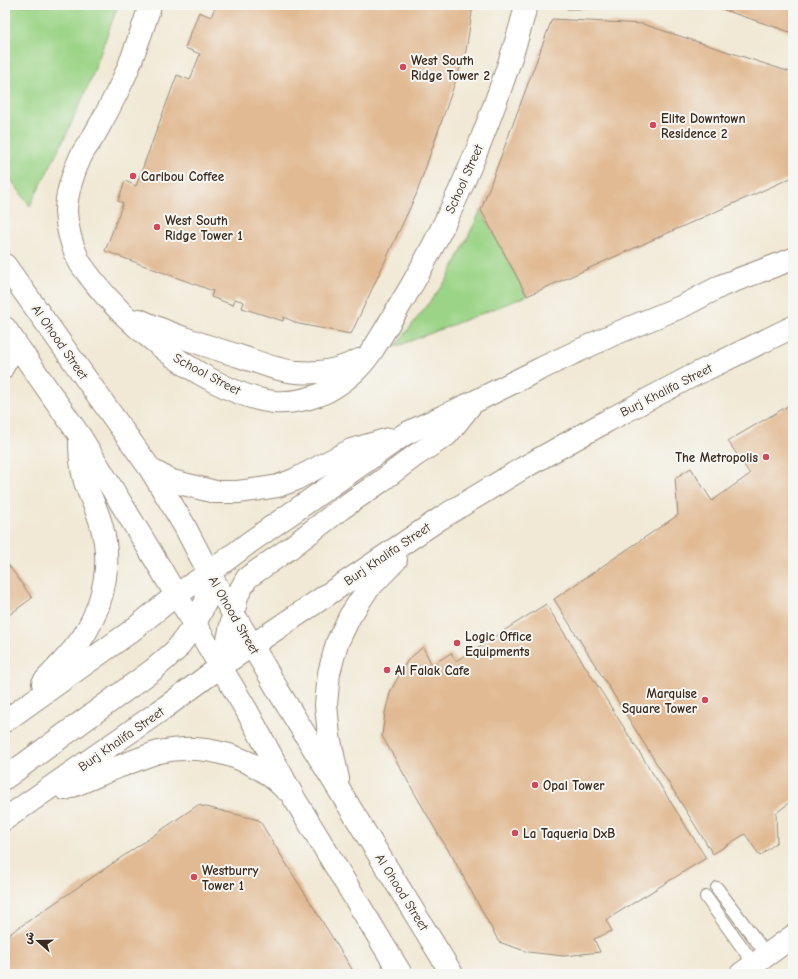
<svg xmlns="http://www.w3.org/2000/svg" width="798" height="979" font-family="'Comic Neue','Playpen Sans Arabic',sans-serif">
<style>
.green{fill:#9bd486;stroke:#6b7f52}
.building{fill:#e1ba93}
.lines{fill:none;stroke-linecap:round;stroke-linejoin:round}
.lane-casing{stroke:#968a7a;stroke-width:14}
.street-casing{stroke:#968a7a;stroke-width:24}
.secondary-casing{stroke:#968a7a;stroke-width:24}
.lane{stroke:#fff;stroke-width:12}
.street{stroke:#fff;stroke-width:22}
.secondary{stroke:#fff;stroke-width:22}
.poi-dot{fill:#d1495b;stroke:#f6f6f2;stroke-width:1.5}
.labels{text-anchor:middle;dominant-baseline:central;stroke-width:4;stroke-linejoin:round;paint-order:stroke}
.poi-label{font-size:13px;font-weight:bold;fill:#3b2a1e;stroke:#f6f6f2;text-anchor:start}
.street-label{font-size:13px;fill:#3b2a1e;stroke:#f6f6f2}
</style>
<rect width="100%" height="100%" fill="#f6f6f2"/>
<filter id="ink" filterUnits="userSpaceOnUse"><feTurbulence type="fractalNoise" baseFrequency=".025" numOctaves="2"/><feDisplacementMap in="SourceGraphic" scale="8" xChannelSelector="R" yChannelSelector="G"/><feConvolveMatrix kernelMatrix="1 2 1 2 8 2 1 2 1" color-interpolation-filters="sRGB"/></filter>
<filter id="wash" filterUnits="userSpaceOnUse"><feTurbulence type="fractalNoise" baseFrequency=".012" numOctaves="4" result="noise"/><feDisplacementMap in="SourceGraphic" scale="16" xChannelSelector="R" yChannelSelector="G"/><feGaussianBlur stdDeviation="0.9" result="paint"/><feColorMatrix in="noise" values="0 0 0 0 0 0 0 0 0 0 0 0 0 0 0 0 0 1.4 0 .05"/><feComposite in="paint" operator="in"/></filter>
<g filter="url(#wash)">
<rect width="100%" height="100%" fill="#f1e9d5"/>
<!-- green -->
<g class="green">
<path d="M5,5H118L91,79L67,133L30,206L5,171Z"/>
<path d="M481,210L527,296L395,347L448,278Z"/>
</g>
<g id="blocks">
<!-- building -->
<g class="building">
<path d="M216,5H473L466,51L416,195L351,334L299,324L284,317L283,321L242,308L244,302L235,299L233,305L211,297L213,291L105,251L123,203L118,201L125,181L136,186L177,75L190,80L200,54L185,48L199,12L211,17Z"/>
<path d="M567,5H692V6L567,9Z"/>
<path d="M709,5H793V33Z"/>
<path d="M552,19L643,24L793,73V177L527,296L481,210Z"/>
<path d="M793,403V800L776,813L777,842L760,856L745,834L713,854L554,599L678,515L675,478L691,468L712,501L750,474L728,441Z"/>
<path d="M5,560L32,598L5,618Z"/>
<path d="M546,604L706,858L606,920L612,931L594,939L600,952L564,956L528,952L499,942L452,856L438,834L382,736L385,713L391,690L407,661L423,647L432,665L451,653L456,661Z"/>
<path d="M198,805L259,820L355,974H5V937Z"/>
</g>
</g>
</g>
<g filter="url(#ink)">
<use href="#blocks" fill-opacity="0" stroke="#968a7a" stroke-width="1"/>
<g class="lines">
<defs>
<g id="lane">
<path d="M5,373L19,348"/>
<path d="M717,888L767,955"/>
<path d="M706,897L754,964"/>
</g>
<g id="street">
<path d="M150,5C145,23 138,41 132,58C129,66 126,74 122,82C114,99 105,116 96,132C91,141 84,149 80,158C73,173 66,195 66,212C67,229 72,246 79,261C82,267 87,272 91,278C111,304 134,326 160,346C188,369 237,398 274,402C288,403 305,400 319,395C331,390 343,382 353,373C371,357 382,334 394,315C436,247 470,173 497,98C508,67 519,37 526,5"/>
<path d="M139,320C172,335 207,346 242,357C260,363 279,371 297,372C319,374 340,370 359,360"/>
</g>
<g id="secondary">
<path d="M5,265L151,470L184,525L209,573L252,645L279,692L452,974"/>
<path d="M5,328L80,436L149,549L176,595L195,624L247,711L294,798L401,974"/>
<path d="M151,470L172,481L215,492H238L260,489L278,486L294,480L351,450L389,439"/>
<path d="M220,667L227,645L237,596L247,578L290,548L342,508L380,482L416,455L447,435L470,406"/>
<path d="M43,683C57,667 75,651 86,632C105,599 112,561 101,524C98,512 92,501 88,490C81,474 80,456 80,439"/>
<path d="M5,721L130,632L176,595L209,573L250,542L405,434L474,402L542,368L612,335L683,306L723,285L793,259"/>
<path d="M5,778L153,670L176,650L195,624L206,601L209,573"/>
<path d="M338,779L329,736L326,705L329,673L337,643L350,616L367,590L396,560"/>
<path d="M65,789C83,782 101,774 118,767C132,762 145,756 159,752C203,742 253,756 285,789"/>
<path d="M5,819L160,711L220,667L441,518L523,468L607,421L692,376L793,327"/>
<path d="M741,974L793,936"/>
</g>
</defs>
<!-- lane casing -->
<use href="#lane" class="lane-casing"/>
<!-- street casing -->
<use href="#street" class="street-casing"/>
<!-- secondary casing -->
<use href="#secondary" class="secondary-casing"/>
<!-- lane -->
<use href="#lane" class="lane"/>
<!-- street -->
<use href="#street" class="street"/>
<!-- secondary -->
<use href="#secondary" class="secondary"/>
</g>
</g>
<!-- markers -->
<g class="poi-dot">
<circle cx="403" cy="67" r="4"/>
<circle cx="653" cy="125" r="4"/>
<circle cx="133" cy="176" r="4"/>
<circle cx="157" cy="227" r="4"/>
<circle cx="766" cy="457" r="4"/>
<circle cx="457" cy="643" r="4"/>
<circle cx="387" cy="670" r="4"/>
<circle cx="705" cy="700" r="4"/>
<circle cx="535" cy="785" r="4"/>
<circle cx="515" cy="833" r="4"/>
<circle cx="194" cy="877" r="4"/>
</g>
<g class="labels">
<!-- poi labels -->
<g class="poi-label">
<text x="411" y="60">West South<tspan x="411" dy="15">Ridge Tower 2</tspan></text>
<text x="661" y="118">Elite Downtown<tspan x="661" dy="15">Residence 2</tspan></text>
<text x="141" y="176">Caribou Coffee</text>
<text x="165" y="220">West South<tspan x="165" dy="15">Ridge Tower 1</tspan></text>
<text x="758" y="457" text-anchor="end">The Metropolis</text>
<text x="465" y="636">Logic Office<tspan x="465" dy="15">Equipments</tspan></text>
<text x="395" y="670">Al Falak Cafe</text>
<text x="697" y="693" text-anchor="end">Marquise<tspan x="697" dy="15">Square Tower</tspan></text>
<text x="543" y="785">Opal Tower</text>
<text x="523" y="833">La Taqueria DxB</text>
<text x="202" y="870">Westburry<tspan x="202" dy="15">Tower 1</tspan></text>
</g>
<!-- street labels -->
<g class="street-label">
<text transform="translate(464 179) rotate(-66)">School Street</text>
<text transform="translate(60 342) rotate(55)">Al Ohood Street</text>
<text transform="translate(207 374) rotate(28)">School Street</text>
<text transform="translate(666 390) rotate(-27)">Burj Khalifa Street</text>
<text transform="translate(387 554) rotate(-34)">Burj Khalifa Street</text>
<text transform="translate(234 615) rotate(60)">Al Ohood Street</text>
<text transform="translate(121 739) rotate(-35)">Burj Khalifa Street</text>
<text transform="translate(402 892) rotate(58)">Al Ohood Street</text>
</g>
</g>
<!-- margin -->
<rect width="798" height="979" fill="none" stroke="#f6f6f2" stroke-width="20"/>
<!-- north arrow -->
<g transform="translate(38 941) rotate(290)" stroke="#f6f6f2" stroke-width="3" paint-order="stroke">
<path d="M0-3L7 15L0 10L-7 15Z" fill="#3b2a1e"/>
<text y="-6" font-size="11" font-weight="bold" text-anchor="middle" fill="#3b2a1e">ش</text>
</g>
</svg>
